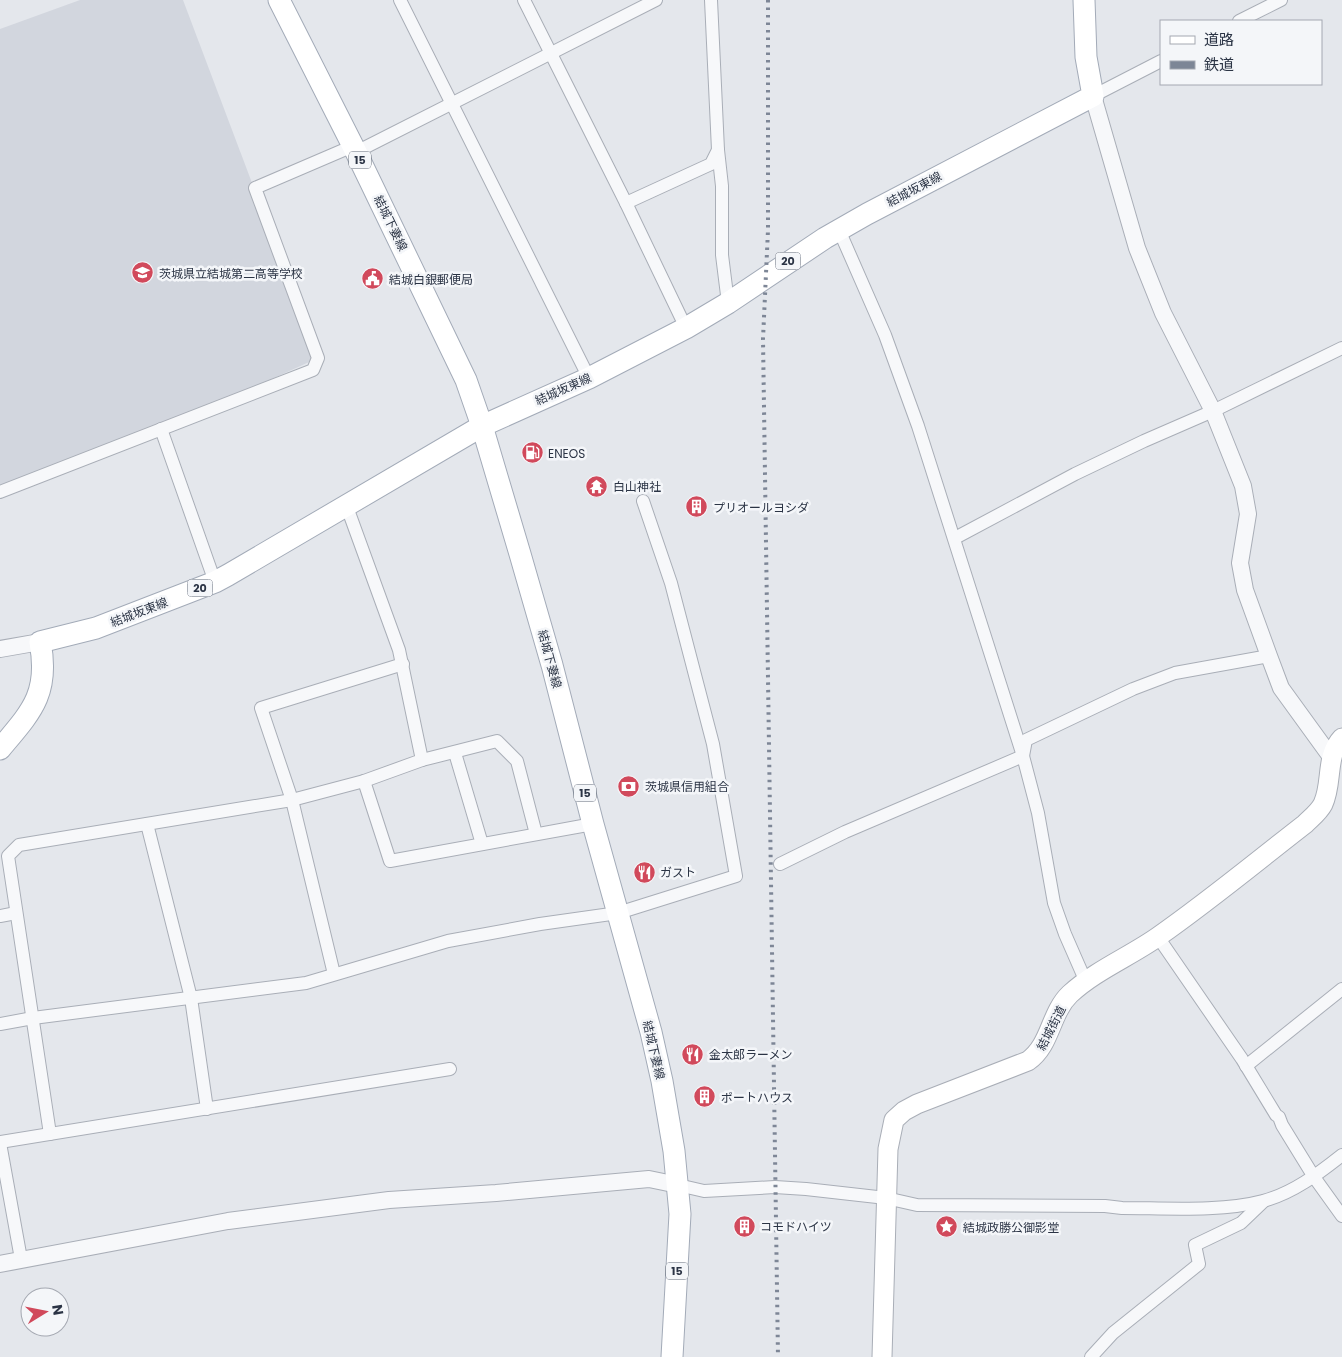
<svg xmlns="http://www.w3.org/2000/svg" width="1342" height="1357" font-family="Poppins,'Noto Sans JP',sans-serif">
<style>
.built{fill:#d2d6de}
.lines{fill:none;stroke-linecap:round;stroke-linejoin:round}
.minor-casing{stroke:#a9aeb7;stroke-width:14}
.tertiary-casing{stroke:#a9aeb7;stroke-width:18}
.secondary-casing{stroke:#a9aeb7;stroke-width:21}
.primary-casing{stroke:#a3abb8;stroke-width:23}
.minor{stroke:#f7f8fa;stroke-width:12}
.tertiary{stroke:#f7f8fa;stroke-width:16}
.secondary{stroke:#fff;stroke-width:19}
.primary{stroke:#fff;stroke-width:21}
.rail{stroke:#7d8696;stroke-width:4;stroke-dasharray:2.5 5;stroke-linecap:butt}
.labels{text-anchor:middle;dominant-baseline:central;stroke-width:5;stroke-linejoin:round;paint-order:stroke}
.shield{fill:#f4f6f9;stroke:#676e7b;stroke-width:1}
.shield-label{font-size:11px;font-weight:bold;fill:#2b3445}
.street-label{font-size:12px;fill:#2b3445;stroke:#f4f6f9}
.poi-label{font-size:12px;fill:#2b3445;stroke:#f4f6f9;text-anchor:start}
</style>
<rect width="100%" height="100%" fill="#e4e7ec"/>
<!-- built -->
<path class="built" d="M80,0H183L318,358L161,429L0,492V29Z"/>
<g class="lines">
<defs>
<g id="minor">
<path d="M400,0L589,378"/>
<path d="M524,0L626,203L686,328"/>
<path d="M711,0L718,150L722,186V255L728,303"/>
<path d="M1239,21L1281,0"/>
<path d="M1093,96L1161,61"/>
<path d="M356,152L656,0"/>
<path d="M626,203L711,164L718,150"/>
<path d="M839,230L885,335L918,426L1023,756L1038,813L1054,903L1065,934L1086,982"/>
<path d="M161,429L215,582"/>
<path d="M0,492L313,370L318,358L255,188L353,146"/>
<path d="M955,538L1075,474L1144,441L1213,411L1342,348"/>
<path d="M455,753L482,844"/>
<path d="M422,760L497,741L517,761L536,834"/>
<path d="M364,781L390,861L593,824"/>
<path d="M147,824L191,998L207,1109"/>
<path d="M780,864L845,832L1023,756L1026,740L1133,689L1175,673L1269,656"/>
<path d="M0,916L16,913"/>
<path d="M1158,937L1242,1059L1276,1115L1279,1117L1282,1125L1314,1177L1342,1216"/>
<path d="M334,974L292,800L261,708L403,664"/>
<path d="M0,1024L33,1018L306,983L448,941L540,924L618,913L736,876L713,744L671,583L643,501"/>
<path d="M1246,1066L1342,989"/>
<path d="M50,1134L8,856L19,845L292,800L364,781L422,760L399,650L347,507"/>
<path d="M0,1142L450,1069"/>
<path d="M0,1143L21,1259"/>
<path d="M678,1185L704,1191L775,1187L806,1189L886,1198L917,1205L1105,1206L1122,1208C1165,1208 1222,1212 1263,1201C1293,1193 1318,1174 1342,1155"/>
<path d="M1091,1357L1113,1333L1199,1264L1195,1245L1241,1223L1264,1201"/>
</g>
<g id="tertiary">
<path d="M1093,96L1137,248L1163,313L1213,411L1243,486L1248,514L1240,563L1245,590L1269,656L1281,688L1331,757"/>
<path d="M0,649L40,642"/>
<path d="M0,1264L228,1221L389,1200L496,1193L649,1179L678,1185"/>
</g>
<path id="secondary" d="M882,1357L888,1149L894,1120L904,1111L917,1104L1028,1061C1051,1045 1050,1013 1070,994C1096,970 1131,956 1159,936C1209,901 1256,862 1305,824C1311,818 1319,812 1323,804C1333,783 1325,756 1342,738"/>
<g id="primary">
<path d="M279,0L356,152L466,380L482,426L520,554L552,665L593,824L651,1032L662,1081L674,1151L680,1214L672,1357"/>
<path d="M0,749C31,712 50,694 40,642L96,628L215,582L228,575L482,426L589,378L686,328L728,303L825,238L867,214L1093,96L1086,57L1084,0"/>
</g>
</defs>
<!-- minor casing -->
<use href="#minor" class="minor-casing"/>
<!-- tertiary casing -->
<use href="#tertiary" class="tertiary-casing"/>
<!-- secondary casing -->
<use href="#secondary" class="secondary-casing"/>
<!-- primary casing -->
<use href="#primary" class="primary-casing"/>
<!-- minor -->
<use href="#minor" class="minor"/>
<!-- tertiary -->
<use href="#tertiary" class="tertiary"/>
<!-- secondary -->
<use href="#secondary" class="secondary"/>
<!-- primary -->
<use href="#primary" class="primary"/>
<!-- rail -->
<path class="rail" d="M768,0V230L763,339L778,1357"/>
</g>
<!-- icons -->
<defs>
<symbol id="school-disc" viewBox="-11 -11 22 22"><circle r="9.5" fill="#d1495b" stroke="#f4f6f9"/><path d="M0-5L7-2L0 1L-7-2ZM-4 1L0 2.5L4 1V4Q0 6-4 4Z" fill="#fff"/></symbol>
<symbol id="civic-disc" viewBox="-11 -11 22 22"><circle r="9.5" fill="#d1495b" stroke="#f4f6f9"/><path d="M-.6-6.5H3V-4.5H.6V-3L4-1V1h2V6H-6V1h2V-1L-.6-3ZM-1.2 2.5V6h2.4V2.5Z" fill="#fff"/></symbol>
<symbol id="fuel-disc" viewBox="-11 -11 22 22"><circle r="9.5" fill="#d1495b" stroke="#f4f6f9"/><path d="M-5.5-6h7V0h2V4h1.3V-2.5L3-4.5l.8-.8L6-3V5H2.5V1h-1V6h-7ZM-4.2-4.7v3.2H.2V-4.7Z" fill="#fff"/></symbol>
<symbol id="temple-disc" viewBox="-11 -11 22 22"><circle r="9.5" fill="#d1495b" stroke="#f4f6f9"/><path d="M0-6L5-2H3V0L6.5 2.5H4V6H1.5V3h-3V6H-4V2.5H-6.5L-3 0V-2H-5Z" fill="#fff"/></symbol>
<symbol id="building-disc" viewBox="-11 -11 22 22"><circle r="9.5" fill="#d1495b" stroke="#f4f6f9"/><path d="M-4-6H4V6H1V3H-1V6H-4ZM-2.5-4.3h1.7v1.8h-1.7ZM.8-4.3h1.7v1.8H.8ZM-2.5-1h1.7V.8h-1.7ZM.8-1h1.7V.8H.8Z" fill="#fff"/></symbol>
<symbol id="bank-disc" viewBox="-11 -11 22 22"><circle r="9.5" fill="#d1495b" stroke="#f4f6f9"/><path d="M-6-4H6V4H-6ZM0-2.3a2.3 2.3 0 1 0 0 4.6a2.3 2.3 0 1 0 0-4.6Z" fill="#fff"/></symbol>
<symbol id="restaurant-disc" viewBox="-11 -11 22 22"><circle r="9.5" fill="#d1495b" stroke="#f4f6f9"/><path d="M-5-6h1v4h1v-4h1v4h1v-4h1v5L-1.5 .5V6h-2V.5L-5-1ZM5-6V6H3V1.5H1.5Q1.5-4 5-6Z" fill="#fff"/></symbol>
<symbol id="sight-disc" viewBox="-11 -11 22 22"><circle r="9.5" fill="#d1495b" stroke="#f4f6f9"/><path d="M0-6L1.8-2.2L6-1.7L2.9 1.2L3.7 5.4L0 3.3L-3.7 5.4L-2.9 1.2L-6-1.7L-1.8-2.2Z" fill="#fff"/></symbol>
</defs>
<g fill-rule="evenodd">
<use href="#school-disc" x="130" y="260" width="25" height="25"/>
<use href="#civic-disc" x="360" y="266" width="25" height="25"/>
<use href="#fuel-disc" x="520" y="440" width="25" height="25"/>
<use href="#temple-disc" x="584" y="474" width="25" height="25"/>
<use href="#building-disc" x="684" y="494" width="25" height="25"/>
<use href="#bank-disc" x="616" y="774" width="25" height="25"/>
<use href="#restaurant-disc" x="632" y="860" width="25" height="25"/>
<use href="#restaurant-disc" x="680" y="1042" width="25" height="25"/>
<use href="#building-disc" x="692" y="1084" width="25" height="25"/>
<use href="#building-disc" x="732" y="1214" width="25" height="25"/>
<use href="#sight-disc" x="934" y="1214" width="25" height="25"/>
</g>
<g class="labels">
<!-- shield labels -->
<g class="shield">
<rect x="349" y="151.5" width="22" height="17" rx="4"/>
<rect x="775.5" y="252.5" width="25" height="17" rx="4"/>
<rect x="187.5" y="579.5" width="25" height="17" rx="4"/>
<rect x="574" y="784.5" width="22" height="17" rx="4"/>
<rect x="666" y="1262.5" width="22" height="17" rx="4"/>
</g>
<g class="shield-label">
<text x="360" y="160">15</text>
<text x="788" y="261">20</text>
<text x="200" y="588">20</text>
<text x="585" y="793">15</text>
<text x="677" y="1271">15</text>
</g>
<!-- street labels -->
<g class="street-label">
<text transform="translate(914 189) rotate(-28)">結城坂東線</text>
<text transform="translate(391 223) rotate(64)">結城下妻線</text>
<text transform="translate(563 389) rotate(-24)">結城坂東線</text>
<text transform="translate(139 612) rotate(-21)">結城坂東線</text>
<text transform="translate(550 659) rotate(75)">結城下妻線</text>
<text transform="translate(1051 1028) rotate(-63)">結城街道</text>
<text transform="translate(654 1050) rotate(77)">結城下妻線</text>
</g>
<!-- poi labels -->
<g class="poi-label">
<text x="159" y="273">茨城県立結城第二高等学校</text>
<text x="389" y="279">結城白銀郵便局</text>
<text x="548" y="453">ENEOS</text>
<text x="613" y="486">白山神社</text>
<text x="713" y="507">プリオールヨシダ</text>
<text x="645" y="786">茨城県信用組合</text>
<text x="660" y="872">ガスト</text>
<text x="709" y="1054">金太郎ラーメン</text>
<text x="721" y="1097">ポートハウス</text>
<text x="760" y="1226">コモドハイツ</text>
<text x="963" y="1227">結城政勝公御影堂</text>
</g>
</g>
<!-- legend -->
<rect x="1160" y="20" width="162" height="65" fill="#f4f6f9" stroke="#a4a8b1"/>
<rect x="1170" y="36" width="25" height="8" fill="#ffffff" stroke="#a4a8b1"/>
<text x="1204" y="45" font-size="15" fill="#2b3445">道路</text>
<rect x="1170" y="61" width="25" height="8" fill="#7d8696" stroke="#a4a8b1"/>
<text x="1204" y="70" font-size="15" fill="#2b3445">鉄道</text>
<!-- north arrow -->
<g transform="translate(45 1312) rotate(80)"><circle r="24" fill="#f4f6f9" stroke="#a4a8b1"/>
<path d="M0-4L9 19L0 12L-9 19Z" fill="#d1495b"/>
<text y="-8" font-size="14" font-weight="bold" text-anchor="middle" fill="#2b3445">N</text>
</g>
</svg>
